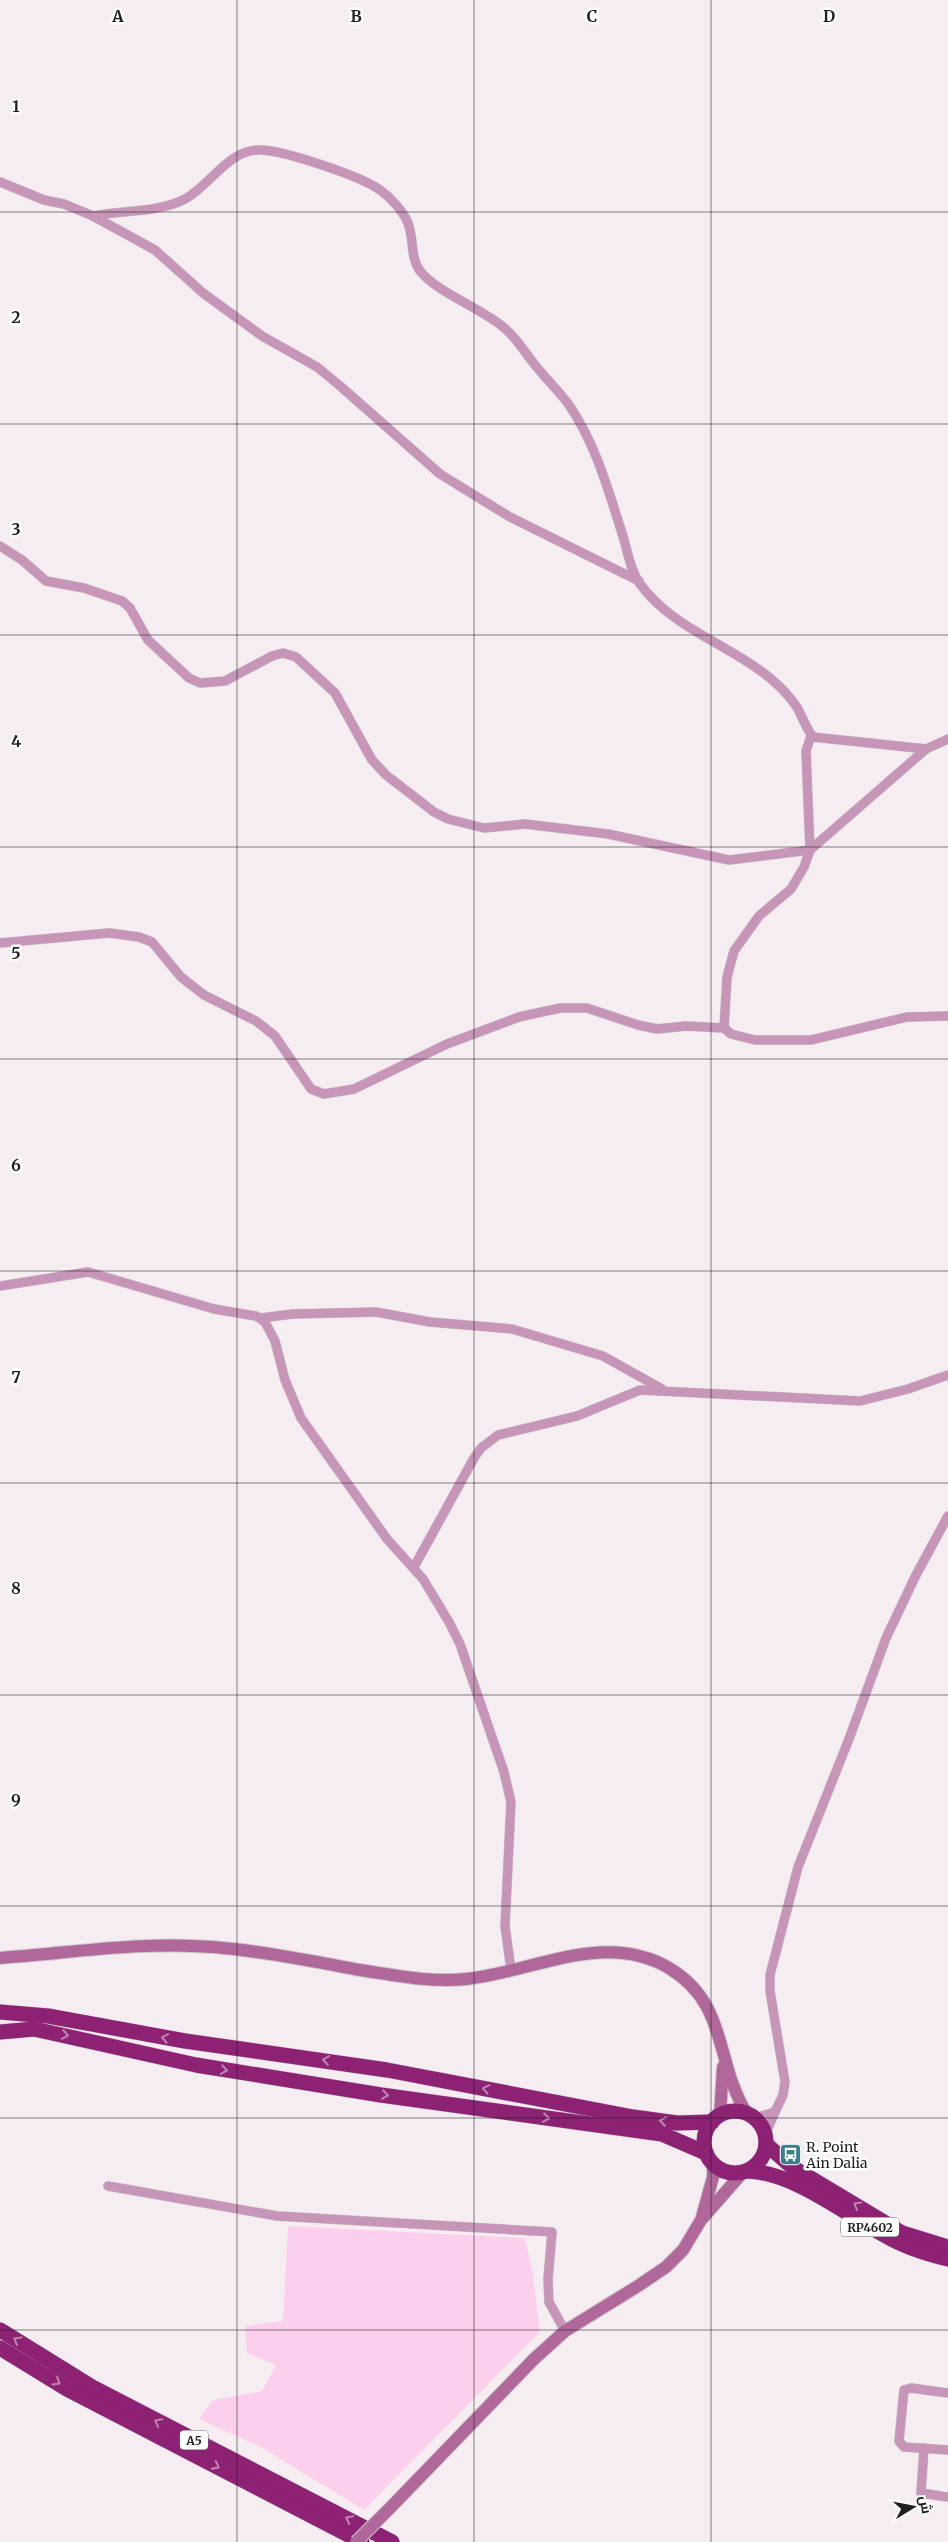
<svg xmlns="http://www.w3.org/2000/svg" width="948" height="2542" font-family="Merriweather,Cairo,serif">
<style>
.green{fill:#fcd0ed}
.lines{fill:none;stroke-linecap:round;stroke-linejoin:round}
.street-casing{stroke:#cfc8cc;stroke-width:10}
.secondary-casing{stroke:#cfc8cc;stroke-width:14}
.highway-casing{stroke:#cfc8cc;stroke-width:16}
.street{stroke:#c795b7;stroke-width:9}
.secondary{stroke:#b0679a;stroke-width:12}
.highway{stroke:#8d2174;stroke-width:15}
.secondary-bridge-casing{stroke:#cfc8cc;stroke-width:14;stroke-linecap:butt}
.secondary-bridge{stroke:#b0679a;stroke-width:12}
.oneway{stroke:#c085b3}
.grid{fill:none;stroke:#221f21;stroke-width:1;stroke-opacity:0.55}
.labels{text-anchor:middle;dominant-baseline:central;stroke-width:5;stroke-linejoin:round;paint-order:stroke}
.shield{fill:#fff;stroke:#646264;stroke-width:1}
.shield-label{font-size:12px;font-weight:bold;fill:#221f21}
.poi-label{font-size:14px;fill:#221f21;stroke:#fff;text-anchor:start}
.grid-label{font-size:16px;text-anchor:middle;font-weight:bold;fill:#221f21;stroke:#fff;stroke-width:5;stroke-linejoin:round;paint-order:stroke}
</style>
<rect width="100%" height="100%" fill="#f5edf2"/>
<!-- green -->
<path class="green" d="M288,2226L525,2238L533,2275L540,2332L364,2510L259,2446L199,2419L213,2400L262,2391L276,2365L247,2353L245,2326L283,2321Z"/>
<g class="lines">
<defs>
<g id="street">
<path d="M0,182L44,200L64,204L93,216L155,250L203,293L262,336L317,367L339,385L440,474L510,517L639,581"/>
<path d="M93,216C122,210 158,213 185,199C211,185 229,148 262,150C285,151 361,176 380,190C390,197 402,210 407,221C415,237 409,256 420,271C436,291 475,306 498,323C514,334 523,350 535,365C546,379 559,391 569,405C595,443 607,486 621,530C627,547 629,568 640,584C673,629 729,644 770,678C781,687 791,698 798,709C803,719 806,728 813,737"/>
<path d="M0,546L22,560L46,581L84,588L122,601L130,608L148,640L189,678L200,683L225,681L272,656L283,653L296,657L335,693L372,760L386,775L434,812L448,819L484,828L525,824L608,834L729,860L810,850L926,749"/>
<path d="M948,739L926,749L813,737L810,739L806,751L810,850L804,867L791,889L759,916L734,951L727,977L724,1028L731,1034L755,1040H811L907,1017L948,1016"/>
<path d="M0,943L109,933L139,937L152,942L181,977L204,995L256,1021L275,1036L311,1089L324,1094L354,1089L447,1044L519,1017L560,1008H587L638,1025L657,1029L686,1026L724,1028"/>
<path d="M0,1286L88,1272L214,1309L256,1316L265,1322L275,1341L285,1380L301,1418L387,1539L423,1579L449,1622L460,1644L504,1772L511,1802L505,1926L511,1970"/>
<path d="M261,1318L293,1314L376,1312L430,1322L512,1329L603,1356L662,1389"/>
<path d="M414,1567L474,1458L481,1448L498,1435L577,1416L640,1390L860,1401L908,1389L948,1375"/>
<path d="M775,2112L783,2095L785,2082L770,1991V1975L798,1867L849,1739L886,1638L916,1575L948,1516"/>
<path d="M755,2118L775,2112L765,2135"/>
<path d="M108,2186L277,2216L552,2232L548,2279L549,2302L565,2331"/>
<path d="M948,2393L911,2388L904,2390L899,2441L904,2447L948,2450"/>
<path d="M924,2448L921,2493L948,2497"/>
</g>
<g id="secondary">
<path d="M0,1958C70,1953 142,1941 213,1947C262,1951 311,1961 360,1970C394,1975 431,1983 466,1979C533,1972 604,1930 669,1968C729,2004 714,2061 747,2114"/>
<path d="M720,2115L723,2067"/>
<path d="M702,2217L713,2177V2163"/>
<path d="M391,2507L534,2359L565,2331L638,2286L666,2267L683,2250L701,2220L743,2172"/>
</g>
<g id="highway">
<path d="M0,2012L48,2016L185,2041L387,2070L633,2117L677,2123L712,2122"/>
<path d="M0,2032L34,2029L196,2065L381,2095L662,2134L706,2153"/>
<circle cx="735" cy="2142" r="31"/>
<path d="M766,2144L792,2167L902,2233L948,2247"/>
<path d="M748,2171C795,2173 845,2214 886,2236C905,2247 927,2254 948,2259"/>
<path d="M0,2330L92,2387L392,2542"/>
<path d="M0,2348L67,2389L362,2542"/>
</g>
</defs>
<!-- street casing -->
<use href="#street" class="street-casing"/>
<!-- secondary casing -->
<use href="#secondary" class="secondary-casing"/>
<!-- highway casing -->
<use href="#highway" class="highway-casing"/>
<!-- street -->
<use href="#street" class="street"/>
<!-- secondary -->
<use href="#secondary" class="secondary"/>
<!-- highway -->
<use href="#highway" class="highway"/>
<defs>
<path id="secondary-bridge" d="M356,2542L391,2507"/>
</defs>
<!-- secondary-bridge casing -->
<use href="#secondary-bridge" class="secondary-bridge-casing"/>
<!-- secondary-bridge -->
<use href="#secondary-bridge" class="secondary-bridge"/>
</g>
<!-- one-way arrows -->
<defs><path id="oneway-chevron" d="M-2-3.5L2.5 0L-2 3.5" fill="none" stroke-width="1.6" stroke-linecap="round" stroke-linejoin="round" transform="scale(1.25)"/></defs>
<g class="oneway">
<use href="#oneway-chevron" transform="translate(65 2035) rotate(11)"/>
<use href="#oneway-chevron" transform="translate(165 2038) rotate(-169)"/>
<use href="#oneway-chevron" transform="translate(326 2060) rotate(-171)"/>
<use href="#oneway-chevron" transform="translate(224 2070) rotate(9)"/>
<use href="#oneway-chevron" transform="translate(486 2089) rotate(-169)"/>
<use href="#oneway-chevron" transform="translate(385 2095) rotate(8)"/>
<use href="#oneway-chevron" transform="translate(546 2118) rotate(8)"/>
<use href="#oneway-chevron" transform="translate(663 2121) rotate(-172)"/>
<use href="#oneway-chevron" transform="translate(857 2205) rotate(-150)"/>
<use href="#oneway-chevron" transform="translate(17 2340) rotate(-150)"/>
<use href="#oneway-chevron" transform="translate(57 2382) rotate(31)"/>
<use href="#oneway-chevron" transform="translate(158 2422) rotate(-152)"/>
<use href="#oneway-chevron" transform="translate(216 2466) rotate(27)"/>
<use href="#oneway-chevron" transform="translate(349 2519) rotate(-153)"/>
</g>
<!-- grid -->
<path class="grid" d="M237,0V2542M474,0V2542M711,0V2542M0,212H948M0,424H948M0,635H948M0,847H948M0,1059H948M0,1271H948M0,1483H948M0,1695H948M0,1906H948M0,2118H948M0,2330H948"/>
<!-- icons -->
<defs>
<symbol id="bus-square" viewBox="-11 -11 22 22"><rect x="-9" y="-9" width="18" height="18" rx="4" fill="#3a7f8c" stroke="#fff"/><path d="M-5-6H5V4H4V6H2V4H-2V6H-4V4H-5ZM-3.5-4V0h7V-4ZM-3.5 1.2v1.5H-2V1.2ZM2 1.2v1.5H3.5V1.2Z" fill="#fff"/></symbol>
</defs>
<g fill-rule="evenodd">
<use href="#bus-square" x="778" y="2142" width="25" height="25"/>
</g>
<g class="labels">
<!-- shield labels -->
<g class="shield">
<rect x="841" y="2217.5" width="58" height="19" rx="4"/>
<rect x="180" y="2430.5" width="28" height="19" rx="4"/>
</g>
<g class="shield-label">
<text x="870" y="2227">RP4602</text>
<text x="194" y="2440">A5</text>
</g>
<!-- poi labels -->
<g class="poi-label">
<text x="806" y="2147">R. Point<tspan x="806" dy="16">Ain Dalia</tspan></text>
</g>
</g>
<g class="grid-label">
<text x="118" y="22">A</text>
<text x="356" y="22">B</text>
<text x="592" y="22">C</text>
<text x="829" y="22">D</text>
<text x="16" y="112">1</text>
<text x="16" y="323">2</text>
<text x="16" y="535">3</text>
<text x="16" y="747">4</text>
<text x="16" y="959">5</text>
<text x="16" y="1171">6</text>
<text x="16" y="1383">7</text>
<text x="16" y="1594">8</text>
<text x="16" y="1806">9</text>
</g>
<!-- north arrow -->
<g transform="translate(913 2507) rotate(80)" stroke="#ffffff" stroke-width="4" paint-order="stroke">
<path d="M0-4L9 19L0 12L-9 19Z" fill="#221f21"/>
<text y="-8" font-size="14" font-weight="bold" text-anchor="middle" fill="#221f21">ش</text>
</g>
</svg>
